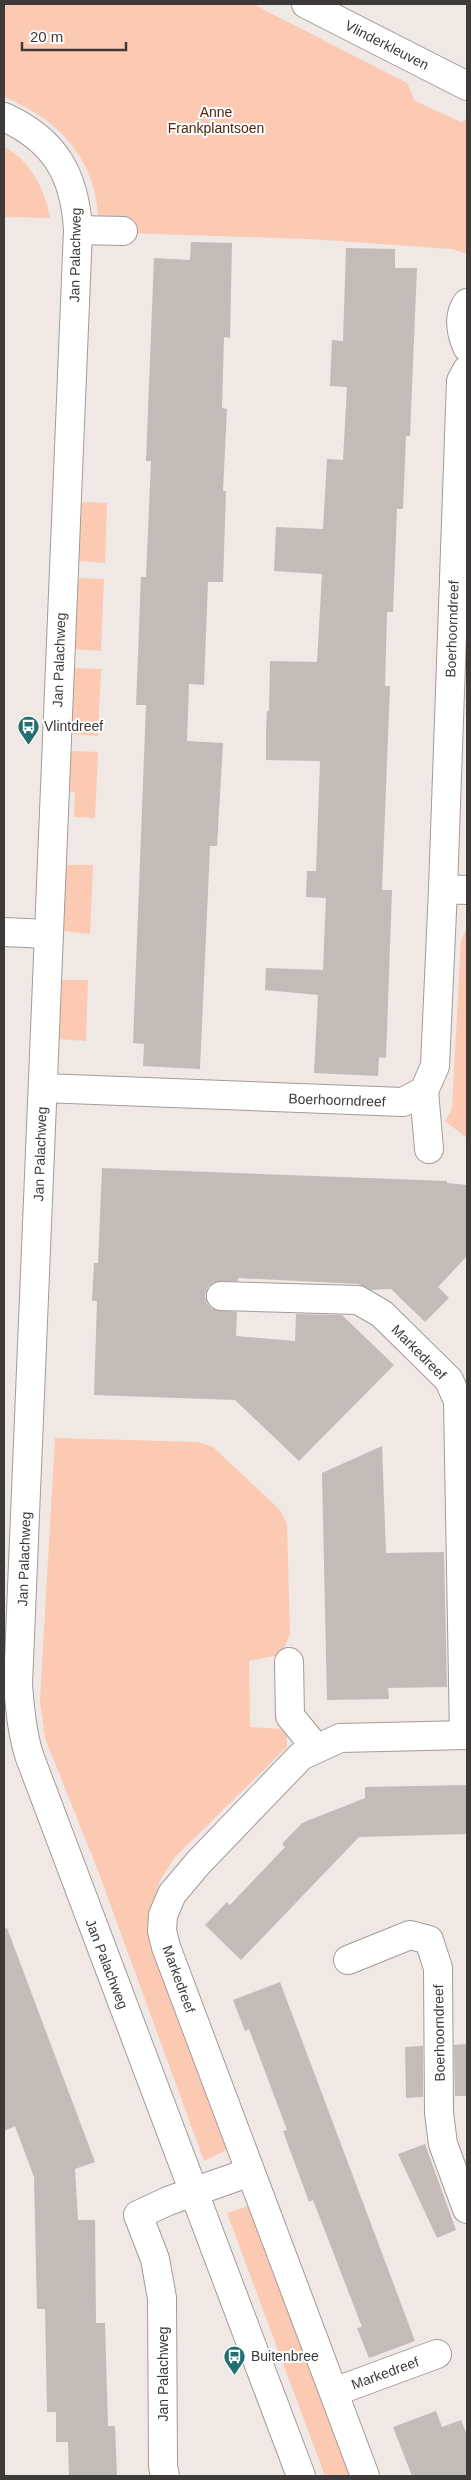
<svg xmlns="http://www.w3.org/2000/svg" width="471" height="2480" font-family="Arial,sans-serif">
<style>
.green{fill:#fcc9b2}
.building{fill:#c2bbb8}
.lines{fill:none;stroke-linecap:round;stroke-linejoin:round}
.minor-casing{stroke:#a29c99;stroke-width:30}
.minor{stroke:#fff;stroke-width:28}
.labels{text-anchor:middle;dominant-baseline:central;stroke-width:4;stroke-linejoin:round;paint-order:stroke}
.street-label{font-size:14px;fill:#3d3a39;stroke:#fff}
.park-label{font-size:14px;fill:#53250d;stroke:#fff}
.poi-label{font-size:14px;fill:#3d3a39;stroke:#fff;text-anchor:start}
</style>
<rect width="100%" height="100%" fill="#efe8e5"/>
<!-- green -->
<g class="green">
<path d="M4,4H253L407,83L415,101L461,122L467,119V254L452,249L311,239L98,232C102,166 62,120 4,97Z"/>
<path d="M4,147C30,159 46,192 50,218L4,217Z"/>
<path d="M84,502L107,503L105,563L78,561L80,503Z"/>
<path d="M81,578L104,579L101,651L75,649L78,579Z"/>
<path d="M74,668L101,669L98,736L71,734Z"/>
<path d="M73,751L98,752L95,818L74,817L75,792H69L71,752Z"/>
<path d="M66,865H93L90,934L64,931Z"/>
<path d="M467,928V1138L445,1121L452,1109L461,940Z"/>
<path d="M62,980H88L86,1041L59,1039Z"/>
<path d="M55,1438L198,1442L213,1447L280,1510L287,1524L290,1634L281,1655L249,1661L250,1727L280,1729L287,1734V1747L174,1858L160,1881L151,1907L153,1951L227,2150L204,2161L97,1868L45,1738L40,1701Z"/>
<path d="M248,2206L351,2476H325L227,2213Z"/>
</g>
<!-- building -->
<g class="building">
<path d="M191,242L232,243L230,338L224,337L222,408L227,409L223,491H226L223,582H208L204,685L189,684L187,741L223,743L217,846H210L200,1069L143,1066L144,1044L133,1043L146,705H136L141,577H146L151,461H146L154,258L190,260Z"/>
<path d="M346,248L395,249V268H417L410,436H406L403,509H397L393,612H387L385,686H390L382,890H392L386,1058L379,1057L378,1076L314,1073L318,995L265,990L266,968L323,970L326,898L306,897L307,871H316L320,761L266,760V730L267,711H269L270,661L317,662L322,574L274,571L276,527L323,529L327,459L343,460L347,387L330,386L332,340L343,341Z"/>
<path d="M102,1168L447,1181V1183L467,1185V1256L438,1287L449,1298L425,1322L391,1289L371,1290L358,1284L238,1278V1281L214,1282L208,1287L205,1296L207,1303L212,1309L237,1312L236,1336L295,1341L296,1314L342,1315L394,1365L299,1461L235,1400L94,1395L97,1301H92L94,1263H98Z"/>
<path d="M382,1446L386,1553L444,1552L447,1687L388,1688L389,1699L327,1700L322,1473Z"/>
<path d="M467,1785V1834L359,1837L241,1960L205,1925L227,1902L230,1905L285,1847L282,1844L302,1823L365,1798V1787Z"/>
<path d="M7,1928L95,2162L75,2169L78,2220H95L96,2323H105L108,2426H115L117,2476H69L68,2442H56V2412H47L45,2309H37L34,2177L15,2126L4,2131V1929Z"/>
<path d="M280,1982L415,2341L369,2358L357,2328L362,2327L313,2200L309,2202L283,2131L287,2130L249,2029L245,2031L233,2000Z"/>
<path d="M467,2044V2096H455L454,2045Z"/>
<path d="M423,2046V2097L406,2098L405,2047Z"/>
<path d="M425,2144L456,2230L437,2238L398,2154Z"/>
<path d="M436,2411L442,2427L461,2420L467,2435V2476H412L393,2427Z"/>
</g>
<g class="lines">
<defs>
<g id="minor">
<path d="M306,4L467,86"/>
<path d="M4,117C55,140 75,175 78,230L18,1685C20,1709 22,1732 29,1755L301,2476"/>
<path d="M78,230L123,231"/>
<path d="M467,303C458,316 461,333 467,347"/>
<path d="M443,889L461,381L467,370"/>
<path d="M4,932L48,934"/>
<path d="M43,1088L403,1102L424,1091L435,1066L443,889L467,890"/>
<path d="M424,1091L429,1149"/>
<path d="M221,1296L358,1300L382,1314L449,1380L458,1401L464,1735"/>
<path d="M289,1662L290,1716L316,1748"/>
<path d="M348,1960L410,1935L429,1940L438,1968L439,2113L443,2144L467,2209"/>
<path d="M334,2392L437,2354"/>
<path d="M165,2476L163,2466L162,2298L155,2259L138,2215L168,2201L250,2172"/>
<path d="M365,2476L166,1947L162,1931L163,1915L172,1894L199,1862L301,1756L340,1738L467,1735"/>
</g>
</defs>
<!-- minor casing -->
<use href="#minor" class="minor-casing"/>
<!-- minor -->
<use href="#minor" class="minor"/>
</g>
<!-- icons -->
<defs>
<symbol id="bus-pin" viewBox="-11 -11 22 30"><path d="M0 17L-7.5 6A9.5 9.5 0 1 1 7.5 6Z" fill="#236e6f" stroke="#fff"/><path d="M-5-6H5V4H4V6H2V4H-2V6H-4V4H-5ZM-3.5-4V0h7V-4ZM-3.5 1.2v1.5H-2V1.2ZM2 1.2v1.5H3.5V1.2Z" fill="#fff"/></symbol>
</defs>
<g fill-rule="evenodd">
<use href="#bus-pin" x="16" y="714" width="25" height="34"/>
<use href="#bus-pin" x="222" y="2344" width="25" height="34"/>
</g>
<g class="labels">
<!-- street labels -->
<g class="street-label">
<text transform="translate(387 45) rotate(27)">Vlinderkleuven</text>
<text transform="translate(75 255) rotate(-89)">Jan Palachweg</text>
<text transform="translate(452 629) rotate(-88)">Boerhoorndreef</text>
<text transform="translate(59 660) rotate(-88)">Jan Palachweg</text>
<text transform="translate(337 1100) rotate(2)">Boerhoorndreef</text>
<text transform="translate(40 1154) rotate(-88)">Jan Palachweg</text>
<text transform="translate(419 1352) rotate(45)">Markedreef</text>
<text transform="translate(24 1559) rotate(-88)">Jan Palachweg</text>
<text transform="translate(107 1964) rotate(69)">Jan Palachweg</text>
<text transform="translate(179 1979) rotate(70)">Markedreef</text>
<text transform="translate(439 2033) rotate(-91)">Boerhoorndreef</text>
<text transform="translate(385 2373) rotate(-20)">Markedreef</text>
<text transform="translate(163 2374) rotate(-90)">Jan Palachweg</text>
</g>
<!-- park labels -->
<g class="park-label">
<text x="216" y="112">Anne<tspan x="216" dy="16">Frankplantsoen</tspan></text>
</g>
<!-- poi labels -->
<g class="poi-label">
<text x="44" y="726">Vlintdreef</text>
<text x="251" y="2356">Buitenbree</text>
</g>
</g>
<!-- border -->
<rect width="471" height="2480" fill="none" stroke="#3d3a39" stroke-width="10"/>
<!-- scale -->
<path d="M22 42v8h104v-8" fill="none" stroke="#3d3a39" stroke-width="2.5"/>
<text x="30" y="42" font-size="15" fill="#3d3a39" stroke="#ffffff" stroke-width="4" paint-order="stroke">20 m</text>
</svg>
